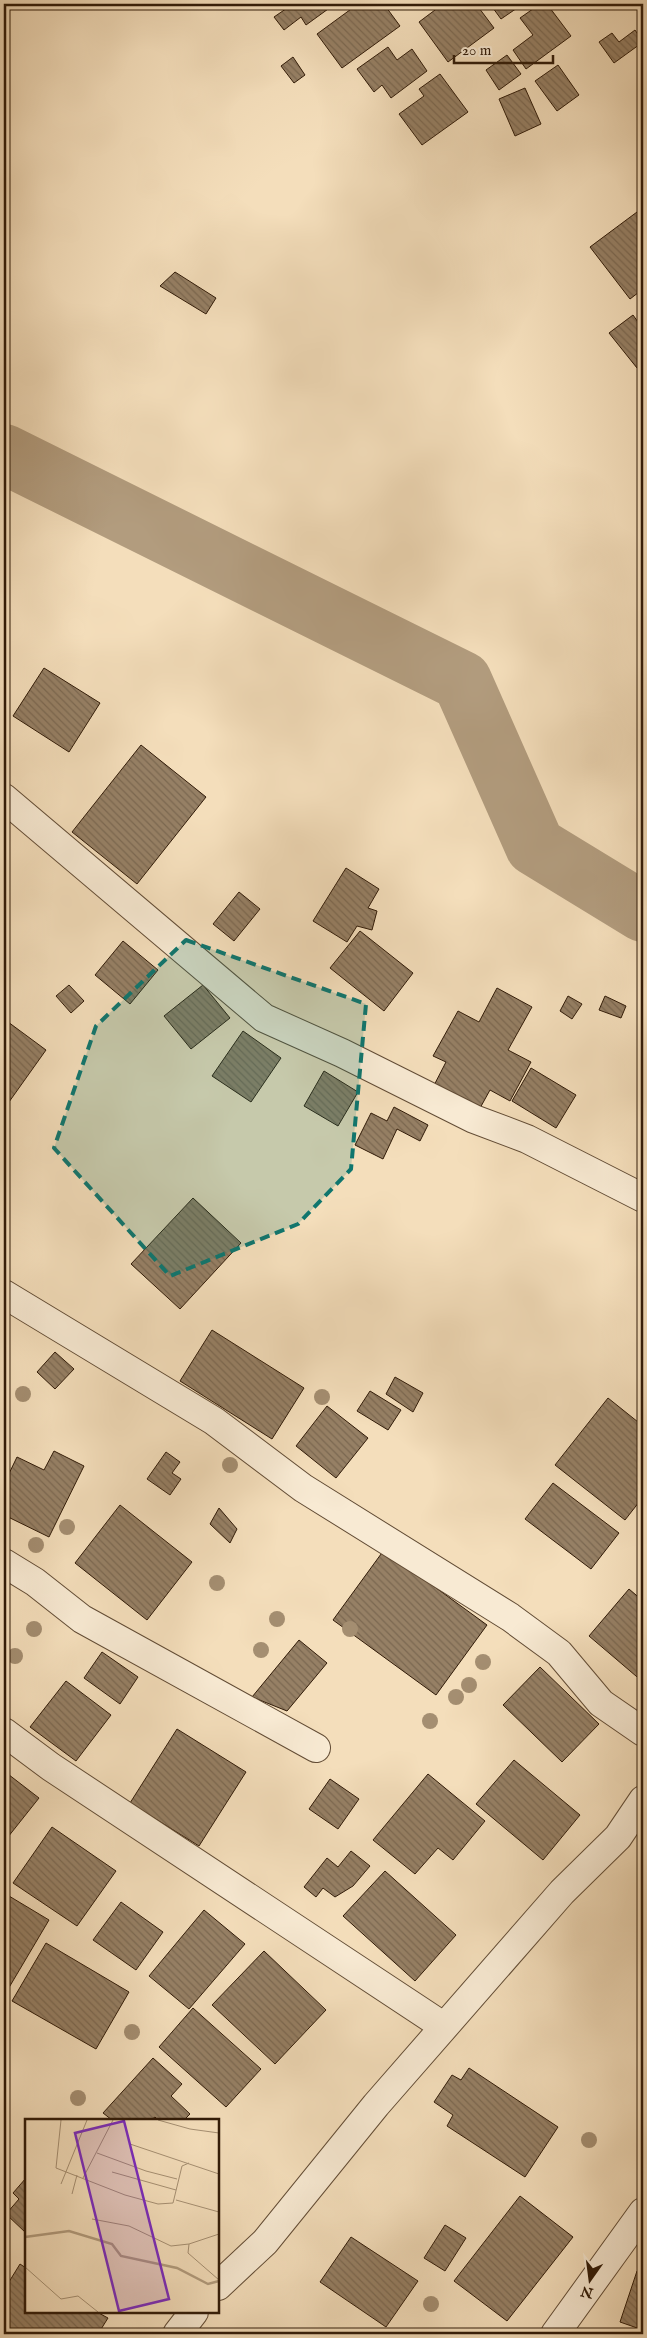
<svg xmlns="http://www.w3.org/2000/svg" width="647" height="2338" font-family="'IM FELL English',serif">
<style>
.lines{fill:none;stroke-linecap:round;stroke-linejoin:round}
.river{stroke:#b29c7e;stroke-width:60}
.building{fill:url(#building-back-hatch);stroke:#311b08}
.street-casing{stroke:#624c35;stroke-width:30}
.street{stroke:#f8ead3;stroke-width:28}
.tree{fill:#a48e71}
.marked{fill:#0f766e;fill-opacity:0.2;stroke:#0f766e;stroke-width:4;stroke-dasharray:10 6;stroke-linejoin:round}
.inset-river{fill:none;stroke:#b29c7e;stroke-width:2.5}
.inset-road{fill:none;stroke:#a69073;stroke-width:1}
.view{fill:#7b2cbf;fill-opacity:0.15;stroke:#7b2cbf;stroke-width:2.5}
.inset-edge{fill:none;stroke:#311b08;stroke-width:2.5}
</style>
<defs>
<pattern id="building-back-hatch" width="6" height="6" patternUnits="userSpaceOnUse" patternTransform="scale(1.25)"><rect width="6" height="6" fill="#968065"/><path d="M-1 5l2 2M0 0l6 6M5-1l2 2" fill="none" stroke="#7b6851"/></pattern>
</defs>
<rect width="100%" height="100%" fill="#f4debb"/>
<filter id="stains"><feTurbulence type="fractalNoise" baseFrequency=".004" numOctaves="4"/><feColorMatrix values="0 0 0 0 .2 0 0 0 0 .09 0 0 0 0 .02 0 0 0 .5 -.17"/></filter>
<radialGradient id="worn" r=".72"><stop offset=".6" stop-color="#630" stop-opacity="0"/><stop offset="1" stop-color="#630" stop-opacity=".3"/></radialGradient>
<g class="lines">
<!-- river -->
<path class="river" d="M4,454L462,681L535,846L643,912"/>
</g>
<!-- building -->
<g class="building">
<path d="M293,4H335L306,25L301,17L284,30L274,17Z"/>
<path d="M358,4H390L386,7L400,26L342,68L317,34Z"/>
<path d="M443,4H476L494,28L448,62L419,22Z"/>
<path d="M490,4H523L501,19Z"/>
<path d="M540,4H547L571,36L526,69L513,50L533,35L520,18Z"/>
<path d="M635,30L643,42L614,63L599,42L612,33L619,42Z"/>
<path d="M388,47L397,60L412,49L427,71L391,98L382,85L374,92L357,69Z"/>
<path d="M507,55L521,74L499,90L486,70Z"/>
<path d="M293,57L305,75L294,83L281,66Z"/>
<path d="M558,65L579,95L557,111L535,81Z"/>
<path d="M440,74L468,112L422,145L399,114L424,96L419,89Z"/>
<path d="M525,88L541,124L515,136L499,99Z"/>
<path d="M637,212L643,219V289L630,299L590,247Z"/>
<path d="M175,272L216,298L206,314L160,286Z"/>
<path d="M633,315L643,329V363L637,368L609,333Z"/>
<path d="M44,668L100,703L69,752L13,716Z"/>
<path d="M141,745L206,797L137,884L72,832Z"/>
<path d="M346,868L379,889L368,908L377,911L372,930L357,926L347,942L313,921Z"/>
<path d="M239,892L260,909L234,941L213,924Z"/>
<path d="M360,931L413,973L384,1011L330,968Z"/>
<path d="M123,941L158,970L130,1004L95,975Z"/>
<path d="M69,985L84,1001L71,1013L56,996Z"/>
<path d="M203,985L230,1018L191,1049L164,1016Z"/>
<path d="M497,988L532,1007L508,1050L531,1062L510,1101L490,1090L474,1119L429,1095L446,1062L433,1056L458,1011L479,1022Z"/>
<path d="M568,996L582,1004L572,1019L560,1011Z"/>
<path d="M605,996L626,1006L621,1018L599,1010Z"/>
<path d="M4,1019L46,1050L4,1109Z"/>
<path d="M243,1031L281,1058L251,1102L212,1076Z"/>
<path d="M531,1068L576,1095L556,1128L512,1101Z"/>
<path d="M324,1071L358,1092L338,1126L304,1106Z"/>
<path d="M394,1107L428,1125L420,1141L397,1129L383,1159L355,1145L371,1113L387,1121Z"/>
<path d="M193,1198L241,1243L180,1309L131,1264Z"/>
<path d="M212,1330L304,1388L272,1439L180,1381Z"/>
<path d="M55,1352L74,1369L55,1389L37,1372Z"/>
<path d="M395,1377L423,1393L413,1412L386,1394Z"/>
<path d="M370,1391L401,1410L388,1430L357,1411Z"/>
<path d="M608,1398L643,1426V1497L625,1520L555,1465Z"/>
<path d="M327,1406L368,1438L336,1478L296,1446Z"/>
<path d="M54,1451L84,1466L49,1537L4,1515V1484L17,1457L44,1470Z"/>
<path d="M166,1452L180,1462L172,1473L181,1479L170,1495L147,1479Z"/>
<path d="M553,1483L619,1533L591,1569L525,1519Z"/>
<path d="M120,1505L192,1562L147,1620L75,1563Z"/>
<path d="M219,1508L237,1529L230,1543L210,1524Z"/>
<path d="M384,1550L487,1625L436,1695L333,1620Z"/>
<path d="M629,1589L643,1601V1682L589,1636Z"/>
<path d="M299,1640L327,1663L287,1711L252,1697Z"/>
<path d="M102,1652L138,1677L120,1704L84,1678Z"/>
<path d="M540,1667L599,1724L562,1762L503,1705Z"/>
<path d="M66,1681L111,1715L76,1761L30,1727Z"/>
<path d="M177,1729L246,1772L199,1846L130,1803Z"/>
<path d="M514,1760L580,1815L543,1860L476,1804Z"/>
<path d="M4,1771L39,1798L4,1842Z"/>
<path d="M428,1774L485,1821L453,1860L438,1848L415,1874L373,1840Z"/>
<path d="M330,1779L359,1799L338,1829L309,1809Z"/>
<path d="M52,1827L116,1871L77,1926L13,1883Z"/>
<path d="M351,1851L370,1866L353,1886L335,1897L323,1888L316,1897L304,1887L327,1858L338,1867Z"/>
<path d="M385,1871L456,1935L415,1981L343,1916Z"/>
<path d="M4,1893L49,1920L4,1996Z"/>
<path d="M121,1902L163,1932L136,1970L93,1940Z"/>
<path d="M204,1910L245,1944L189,2009L149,1976Z"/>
<path d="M46,1943L129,1992L96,2049L12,2001Z"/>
<path d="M264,1951L326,2010L275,2064L212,2005Z"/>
<path d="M193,2008L261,2069L226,2107L159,2047Z"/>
<path d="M153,2058L182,2084L171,2096L190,2114L184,2120H158L155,2117L151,2120H112L103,2113Z"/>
<path d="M469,2068L558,2127L525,2177L447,2126L453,2115L434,2102L452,2075L461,2080Z"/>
<path d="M26,2178V2233L6,2214L19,2199L13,2193Z"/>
<path d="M520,2196L573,2237L507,2321L454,2281Z"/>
<path d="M445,2225L466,2238L445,2271L424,2258Z"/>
<path d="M351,2237L418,2281L386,2327L320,2282Z"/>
<path d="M20,2264L26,2268V2312H97L108,2318L98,2334H12L4,2329V2290Z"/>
<path d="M637,2271L643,2273V2330L620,2322Z"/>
</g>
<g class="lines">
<defs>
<g id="street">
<path d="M4,798L264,1018L342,1053L474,1119L527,1139L643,1198"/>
<path d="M4,1294L214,1421L303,1488L510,1617L559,1653L601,1703L643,1732"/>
<path d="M4,1563L35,1582L82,1619L316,1748"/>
<path d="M4,1732L51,1767L443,2026"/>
<path d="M218,2286L265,2242L376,2105L562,1892L618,1837L643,1800"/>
<path d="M177,2334L194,2312"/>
<path d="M555,2334L643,2212"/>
</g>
</defs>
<!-- street casing -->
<use href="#street" class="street-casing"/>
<!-- street -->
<use href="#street" class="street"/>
</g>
<!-- trees -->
<g class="tree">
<circle cx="23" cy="1394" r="8"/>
<circle cx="322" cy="1397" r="8"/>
<circle cx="230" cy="1465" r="8"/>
<circle cx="67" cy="1527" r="8"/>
<circle cx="36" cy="1545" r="8"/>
<circle cx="217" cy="1583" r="8"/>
<circle cx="277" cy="1619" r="8"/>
<circle cx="34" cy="1629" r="8"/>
<circle cx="350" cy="1629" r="8"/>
<circle cx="261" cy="1650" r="8"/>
<circle cx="15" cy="1656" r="8"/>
<circle cx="483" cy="1662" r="8"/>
<circle cx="469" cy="1685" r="8"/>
<circle cx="456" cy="1697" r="8"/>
<circle cx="430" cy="1721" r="8"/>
<circle cx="132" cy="2032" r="8"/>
<circle cx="78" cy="2098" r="8"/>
<circle cx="589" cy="2140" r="8"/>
<circle cx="431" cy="2304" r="8"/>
</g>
<!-- marked area -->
<path class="marked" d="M186,940L366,1004L351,1169L298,1224L170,1276L54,1148L96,1026Z"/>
<!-- overview -->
<g transform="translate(25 2119)">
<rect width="194" height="194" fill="#f4debb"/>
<path class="inset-river" d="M0,118L44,112L87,125L96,137L152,149L183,165L194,162"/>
<path class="inset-road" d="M36,1L31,49L100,76L133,85L148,84L157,47L164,44M133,1L165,10L194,14M105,25L194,55M72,34L121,52L152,60M87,53L151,71M58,59L88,1M36,65L62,1M47,75L52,56M151,81L194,93M67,100L104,107L146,127L164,125M194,115L164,125L163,134L194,161M0,148L36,180L53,177L73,193"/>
<path class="view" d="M99,2L144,180L94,192L50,14Z"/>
<rect width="194" height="194" class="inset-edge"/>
</g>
<!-- margin -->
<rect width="647" height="2338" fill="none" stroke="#f4debb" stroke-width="20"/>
<rect x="5" y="5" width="637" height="2328" fill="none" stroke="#311b08" stroke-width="2.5"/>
<rect x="10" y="10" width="627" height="2318" fill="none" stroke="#311b08"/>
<!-- north arrow -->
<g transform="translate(590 2280) rotate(194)" stroke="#f8ead3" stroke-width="4" paint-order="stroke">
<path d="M0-4L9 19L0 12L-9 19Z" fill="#311b08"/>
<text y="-8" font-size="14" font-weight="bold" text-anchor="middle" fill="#311b08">N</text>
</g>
<!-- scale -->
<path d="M454 55v8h99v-8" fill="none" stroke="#311b08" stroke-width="2.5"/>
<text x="462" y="55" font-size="15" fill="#311b08" stroke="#f8ead3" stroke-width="4" paint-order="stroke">20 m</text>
<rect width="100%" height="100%" filter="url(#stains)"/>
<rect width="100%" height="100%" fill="url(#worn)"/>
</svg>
